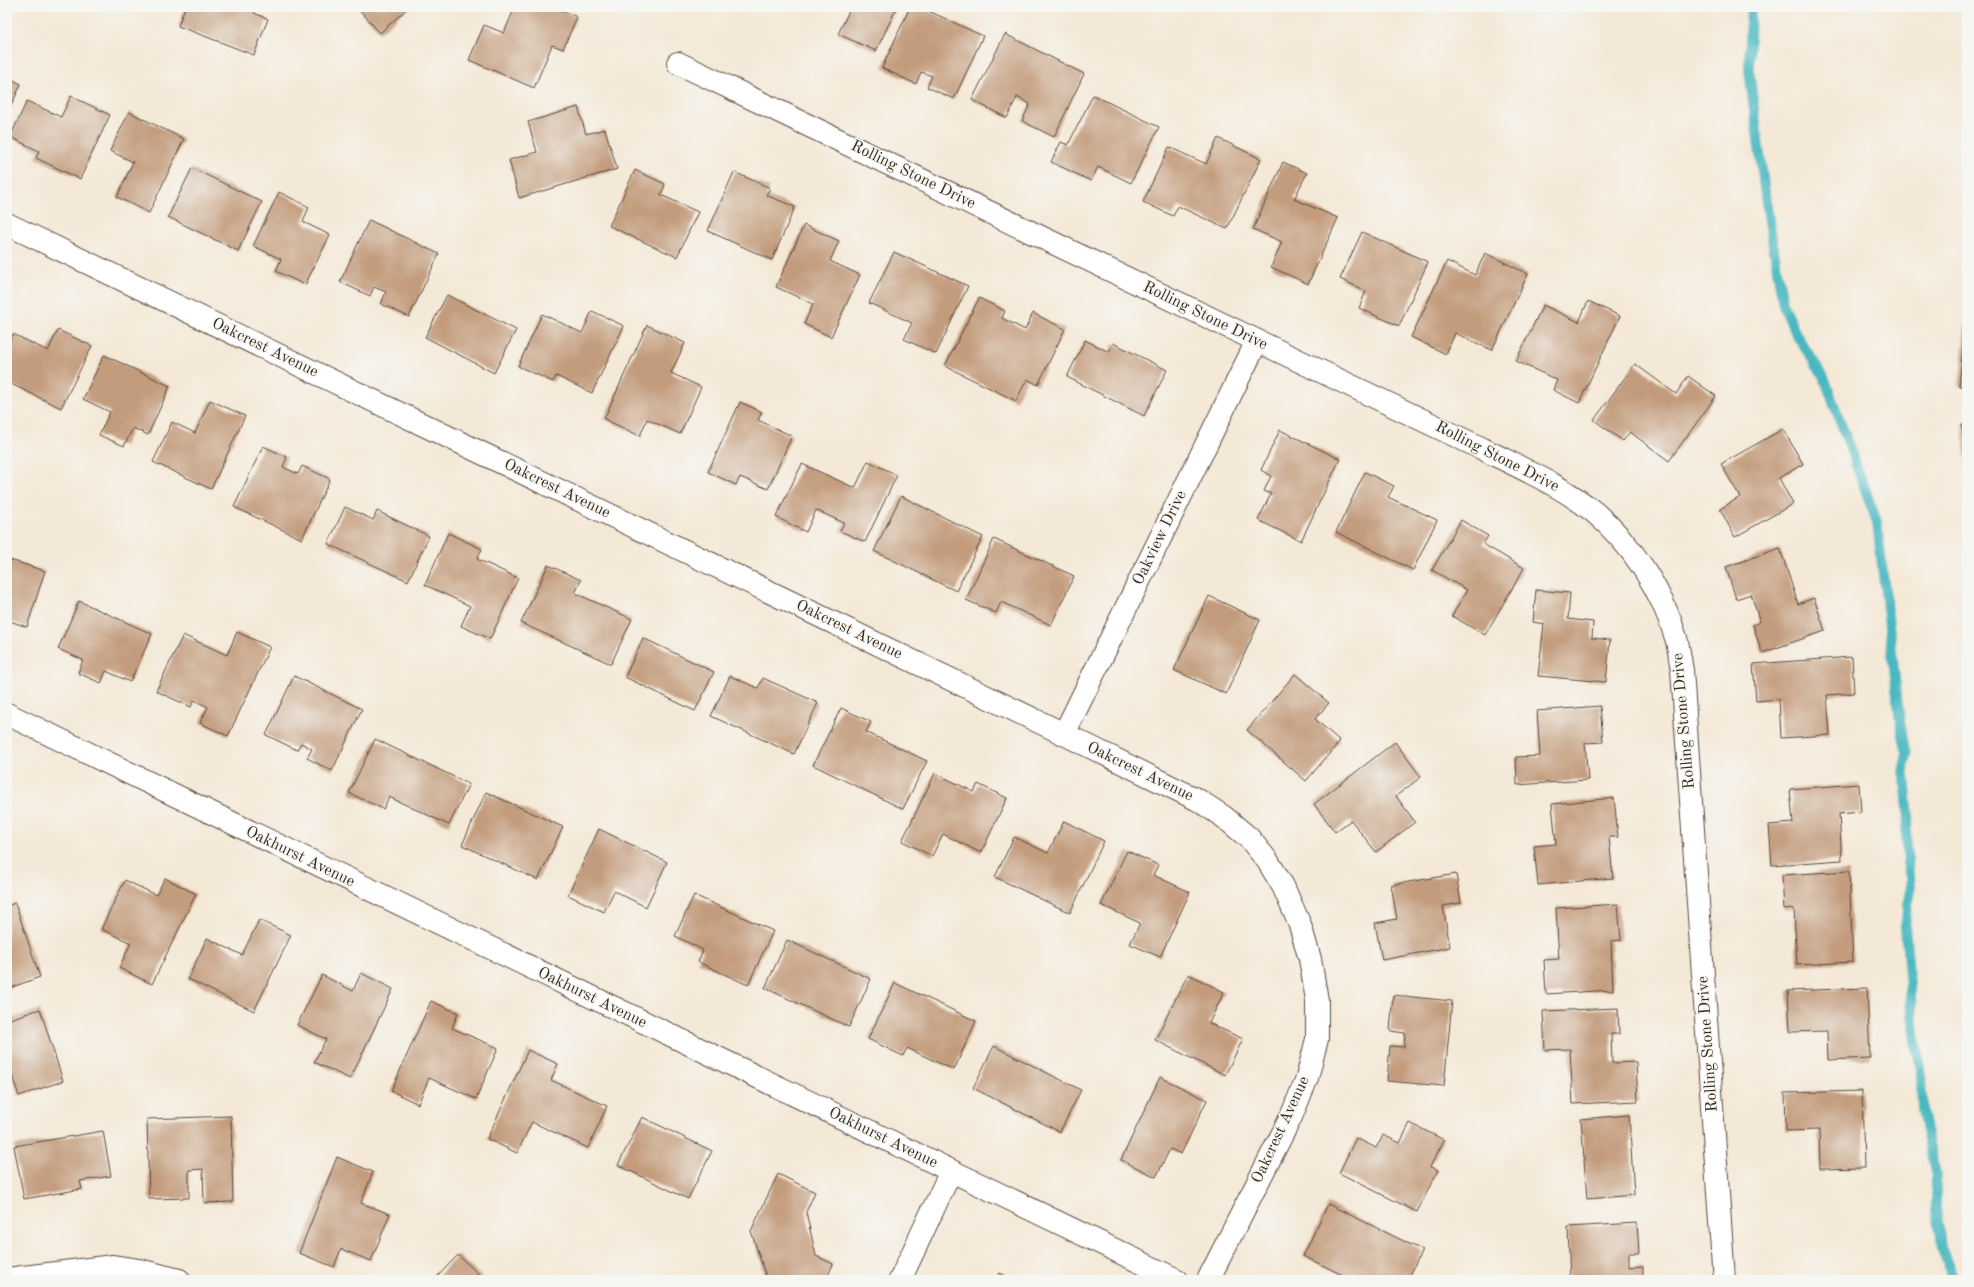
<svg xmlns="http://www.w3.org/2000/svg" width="1974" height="1287" font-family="'Old Standard TT',serif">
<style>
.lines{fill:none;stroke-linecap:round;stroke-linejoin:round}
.stream{stroke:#49b8c0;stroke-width:10}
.building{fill:#c39c7d}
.minor-casing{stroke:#57463a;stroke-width:24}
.tertiary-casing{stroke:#57463a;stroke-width:24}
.minor{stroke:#fff;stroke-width:22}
.tertiary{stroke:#fff;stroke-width:22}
.labels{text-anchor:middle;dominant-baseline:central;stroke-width:3;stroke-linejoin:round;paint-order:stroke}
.street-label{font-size:16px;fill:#3b2a1e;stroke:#f6f6f2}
</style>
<rect width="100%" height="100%" fill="#f6f6f2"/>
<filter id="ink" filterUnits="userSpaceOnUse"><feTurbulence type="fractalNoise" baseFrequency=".025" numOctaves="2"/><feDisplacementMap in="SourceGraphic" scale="8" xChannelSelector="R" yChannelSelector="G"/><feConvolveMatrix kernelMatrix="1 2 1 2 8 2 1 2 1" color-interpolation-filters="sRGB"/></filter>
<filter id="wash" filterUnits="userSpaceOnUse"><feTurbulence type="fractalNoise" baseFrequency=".012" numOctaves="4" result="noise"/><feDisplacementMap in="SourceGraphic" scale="16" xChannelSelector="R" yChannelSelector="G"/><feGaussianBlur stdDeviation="0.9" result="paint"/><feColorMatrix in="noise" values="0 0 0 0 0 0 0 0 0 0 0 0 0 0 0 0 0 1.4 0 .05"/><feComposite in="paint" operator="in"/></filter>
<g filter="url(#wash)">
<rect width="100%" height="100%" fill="#f4e8d6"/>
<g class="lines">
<!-- stream -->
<path class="stream" d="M1751,7L1749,70L1766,202L1783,305L1797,336L1824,377L1877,522L1900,721L1907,754L1904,768L1909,817L1906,831L1910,889L1905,926L1914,1035L1921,1068L1922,1111L1936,1176V1209L1941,1247L1954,1280"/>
</g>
<g id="blocks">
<!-- building -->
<g class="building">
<path d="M185,7H256L254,13L268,19L254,55L178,26Z"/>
<path d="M357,7H409L380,33Z"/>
<path d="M515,7H555L577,17L563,49L552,45L534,88L469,60L484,25L504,33Z"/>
<path d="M851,7H897L876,51L838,34Z"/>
<path d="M910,7H920L983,36L954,99L927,87L932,76L921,72L916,84L882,68Z"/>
<path d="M1005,34L1084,74L1054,137L1022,121L1030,104L1017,97L1007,118L972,100Z"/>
<path d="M7,77L21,84L7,115Z"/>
<path d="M1093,95L1159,127L1131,183L1098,167L1091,181L1051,162L1061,142L1068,145Z"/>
<path d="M71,96L110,115L80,179L36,158L39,151L10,137L27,101L61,117Z"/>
<path d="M578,107L586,134L605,129L617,169L519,198L509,160L537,152L528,122Z"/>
<path d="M129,112L184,139L149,213L117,197L133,162L110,151Z"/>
<path d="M1218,138L1261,159L1227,229L1178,206L1173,216L1143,202L1169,147L1206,164Z"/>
<path d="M1283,162L1307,173L1294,199L1338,218L1308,284L1271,267L1282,242L1253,229Z"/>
<path d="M192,168L262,202L238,251L168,217Z"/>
<path d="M635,170L665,184L661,195L698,212L677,257L609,226Z"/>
<path d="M734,172L770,188L766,195L795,207L772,260L708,231Z"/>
<path d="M279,192L309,207L303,222L330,235L305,285L276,271L281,259L253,246Z"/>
<path d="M369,220L439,254L409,317L381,304L386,292L374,287L370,296L340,282Z"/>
<path d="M804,225L839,241L830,261L860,275L831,337L804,324L813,304L776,287Z"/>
<path d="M1362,232L1428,262L1399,326L1359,308L1366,291L1340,279Z"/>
<path d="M894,252L968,286L936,354L904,339L912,323L869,303Z"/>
<path d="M1485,253L1528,274L1492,350L1455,333L1446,354L1411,337L1447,261L1475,275Z"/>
<path d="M447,295L516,330L494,373L425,337Z"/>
<path d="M979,298L1005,311L1002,318L1025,330L1033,313L1065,329L1038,385L1027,379L1016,401L945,366Z"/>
<path d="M1588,301L1620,316L1579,403L1553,390L1557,380L1516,361L1543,305L1579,322Z"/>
<path d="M7,307L11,309L7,318Z"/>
<path d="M592,311L624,326L592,393L556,376L553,382L518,366L542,314L582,333Z"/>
<path d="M1966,315H1967V387L1959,386Z"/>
<path d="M647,325L685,343L671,373L701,387L680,434L647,419L640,436L604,419Z"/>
<path d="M58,330L92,346L61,408L7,382V347L13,334L48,351Z"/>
<path d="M1085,340L1109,352L1113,343L1167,370L1144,416L1067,377Z"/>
<path d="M104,355L170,386L148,435L133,428L124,446L99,435L110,412L83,399Z"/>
<path d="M1635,364L1676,394L1688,376L1716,396L1669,461L1630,432L1623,441L1594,420Z"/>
<path d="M210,400L245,416L211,489L153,462L172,422L195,433Z"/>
<path d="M740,402L762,412L758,420L792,436L768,489L740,477L736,485L708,472Z"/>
<path d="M1962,424H1967V468H1966Z"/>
<path d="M1783,429L1803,464L1779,478L1793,504L1735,537L1720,509L1740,497L1721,464Z"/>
<path d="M1280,430L1340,459L1301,541L1258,520L1271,494L1264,491L1271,476L1261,470Z"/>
<path d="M263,446L287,457L283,467L298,474L302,466L330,479L302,539L234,507Z"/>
<path d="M868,461L897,475L865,542L840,531L844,523L816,510L806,532L776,517L802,464L855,488Z"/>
<path d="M1365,472L1394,486L1388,497L1437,520L1413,570L1336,532Z"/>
<path d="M901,496L983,537L956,591L874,551Z"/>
<path d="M345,507L373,520L377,511L429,536L408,581L328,544Z"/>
<path d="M1461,520L1488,536L1483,544L1524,568L1485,635L1452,616L1467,590L1432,570Z"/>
<path d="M448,533L482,549L477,559L518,578L490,639L461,626L470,606L425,585Z"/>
<path d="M994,539L1074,576L1051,625L1001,602L996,613L966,600Z"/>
<path d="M1780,548L1798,604L1814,598L1825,631L1762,653L1753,625L1760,622L1751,594L1736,599L1726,567Z"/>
<path d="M7,559L45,571L27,627L7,620Z"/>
<path d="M548,565L581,580L575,593L632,619L611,664L521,623Z"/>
<path d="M1536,590L1570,593L1568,619L1593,622L1592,638L1610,640L1606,682L1538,676L1544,624L1533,622Z"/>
<path d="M1209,596L1260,620L1226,694L1174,670Z"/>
<path d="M79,601L152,634L130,682L106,671L101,683L78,673L83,660L58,649Z"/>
<path d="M237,632L270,647L228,736L200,723L208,707L194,700L191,707L156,691L183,635L227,655Z"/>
<path d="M643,638L714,672L695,711L625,677Z"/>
<path d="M1852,657L1854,693L1827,695L1830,735L1781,738L1779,699L1756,701L1753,664Z"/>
<path d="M1295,674L1329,703L1315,719L1340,741L1306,781L1247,730Z"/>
<path d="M294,676L362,709L332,771L307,758L312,749L301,743L297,750L266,735Z"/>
<path d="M730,676L758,688L763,678L818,703L794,754L711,716Z"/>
<path d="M1600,706L1603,742L1585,743L1588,780L1517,785L1516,757L1540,756L1537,711Z"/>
<path d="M841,708L871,722L866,732L927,761L903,809L813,765Z"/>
<path d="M375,739L469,784L449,825L389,797L383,809L349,793Z"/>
<path d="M1395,742L1421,777L1396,796L1415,822L1376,852L1351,820L1335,832L1314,804Z"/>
<path d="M935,773L974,792L978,784L1007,798L981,853L943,834L932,856L902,841Z"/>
<path d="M1859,784L1861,812L1839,814L1842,860L1772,865L1769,825L1793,823L1790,789Z"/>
<path d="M486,792L563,827L538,880L462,845Z"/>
<path d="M1614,798L1618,837H1609L1613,878L1538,885L1534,846L1556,844L1552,804Z"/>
<path d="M1064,821L1104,841L1070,913L995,877L1014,837L1048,853Z"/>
<path d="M599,829L667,862L646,907L614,891L604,912L568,895Z"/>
<path d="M1127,851L1158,865L1153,875L1190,892L1160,957L1130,944L1140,923L1101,905Z"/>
<path d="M1849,871L1853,962L1797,965L1794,909L1784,910L1782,875Z"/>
<path d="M1456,874L1461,903L1443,906L1450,947L1382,960L1375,923L1397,919L1391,885Z"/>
<path d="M165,878L196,894L152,984L119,968L131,943L101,929L125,880L156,895Z"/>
<path d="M694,895L773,931L748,985L698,962L703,950L675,936Z"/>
<path d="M15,903L40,977L7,989V906Z"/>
<path d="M1618,904L1621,940L1611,941L1613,990L1546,994L1544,960L1559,959L1556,908Z"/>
<path d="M259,920L291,935L254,1011L188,979L207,938L242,955Z"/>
<path d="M787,940L871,979L849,1027L765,988Z"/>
<path d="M361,973L393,989L350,1079L314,1062L326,1039L297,1025L322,975L353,991Z"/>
<path d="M1188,974L1224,992L1209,1023L1243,1039L1225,1075L1155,1040Z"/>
<path d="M895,983L976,1021L954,1070L907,1048L903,1056L868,1039Z"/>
<path d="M1867,988L1870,1058L1828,1060L1827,1031L1790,1032L1788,991Z"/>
<path d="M1393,995L1452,1001L1444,1086L1387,1081L1390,1046L1404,1047L1405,1033L1390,1031Z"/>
<path d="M431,1001L458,1013L452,1028L498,1048L476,1099L429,1078L418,1104L391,1091Z"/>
<path d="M1618,1008L1619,1034H1611L1612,1063L1636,1062L1638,1101L1573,1104L1570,1049L1545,1050L1543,1011Z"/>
<path d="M40,1009L63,1081L19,1096L7,1061V1020Z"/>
<path d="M994,1046L1081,1090L1060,1132L973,1088Z"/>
<path d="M528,1050L558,1064L551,1080L607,1106L588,1148L532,1122L517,1153L487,1139Z"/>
<path d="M1160,1077L1207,1100L1181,1154L1170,1149L1156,1177L1121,1160Z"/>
<path d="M1862,1091L1864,1168L1820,1169L1819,1130L1786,1131L1785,1093Z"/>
<path d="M1629,1115L1634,1195L1587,1199L1581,1119Z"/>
<path d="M231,1116L233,1202L204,1203L203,1169L189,1170V1198L149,1199L147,1119Z"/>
<path d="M642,1117L712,1151L688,1199L618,1165Z"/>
<path d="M1410,1123L1444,1140L1430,1167L1438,1170L1417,1212L1339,1173L1356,1138L1376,1148L1383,1135L1400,1143Z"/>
<path d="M103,1131L111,1176L80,1181L82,1189L24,1199L14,1146Z"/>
<path d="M337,1157L373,1172L361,1203L390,1214L371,1261L341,1249L334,1267L299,1253Z"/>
<path d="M778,1174L815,1192L806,1212L816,1256L833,1264L826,1280H767L751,1231Z"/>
<path d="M1328,1204L1422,1250L1408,1280H1353L1303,1256Z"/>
<path d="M1637,1223L1639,1253H1629V1267L1643,1266V1280H1570L1568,1227Z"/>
<path d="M458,1255L485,1280H434Z"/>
<path d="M1000,1273L1013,1280H996Z"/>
</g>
</g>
</g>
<g filter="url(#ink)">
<use href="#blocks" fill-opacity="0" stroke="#57463a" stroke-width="1"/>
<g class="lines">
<defs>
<g id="minor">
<path d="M678,63L1483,449C1520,468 1561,485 1594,512C1631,543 1662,590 1676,638C1679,648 1680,660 1682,670L1724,1280"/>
<path d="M7,224L1064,734L1198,800L1224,817L1249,838L1267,860L1283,886L1300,925L1310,959L1317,1000V1039L1307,1078L1291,1117L1208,1280"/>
<path d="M1064,734L1257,341"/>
<path d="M7,1279L113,1266L139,1270L179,1280"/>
<path d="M900,1280L951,1171"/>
</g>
<path id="tertiary" d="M7,714L1177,1280"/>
</defs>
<!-- minor casing -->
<use href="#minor" class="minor-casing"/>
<!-- tertiary casing -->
<use href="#tertiary" class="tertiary-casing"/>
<!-- minor -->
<use href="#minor" class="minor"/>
<!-- tertiary -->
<use href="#tertiary" class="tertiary"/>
</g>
</g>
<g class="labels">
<!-- street labels -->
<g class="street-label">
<text transform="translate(913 175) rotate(26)">Rolling Stone Drive</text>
<text transform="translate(1205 316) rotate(26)">Rolling Stone Drive</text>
<text transform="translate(265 348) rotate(26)">Oakcrest Avenue</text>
<text transform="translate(1497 457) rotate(27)">Rolling Stone Drive</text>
<text transform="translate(557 489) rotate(26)">Oakcrest Avenue</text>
<text transform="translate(1160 538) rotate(-64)">Oakview Drive</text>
<text transform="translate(849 630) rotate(26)">Oakcrest Avenue</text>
<text transform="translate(1684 721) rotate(-95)">Rolling Stone Drive</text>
<text transform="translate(1140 772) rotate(26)">Oakcrest Avenue</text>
<text transform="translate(300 857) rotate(26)">Oakhurst Avenue</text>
<text transform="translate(592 998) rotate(26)">Oakhurst Avenue</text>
<text transform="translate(1708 1044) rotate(-94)">Rolling Stone Drive</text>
<text transform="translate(1281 1130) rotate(-65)">Oakcrest Avenue</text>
<text transform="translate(883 1138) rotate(26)">Oakhurst Avenue</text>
</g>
</g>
<!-- margin -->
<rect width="1974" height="1287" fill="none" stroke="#f6f6f2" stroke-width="24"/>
</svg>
